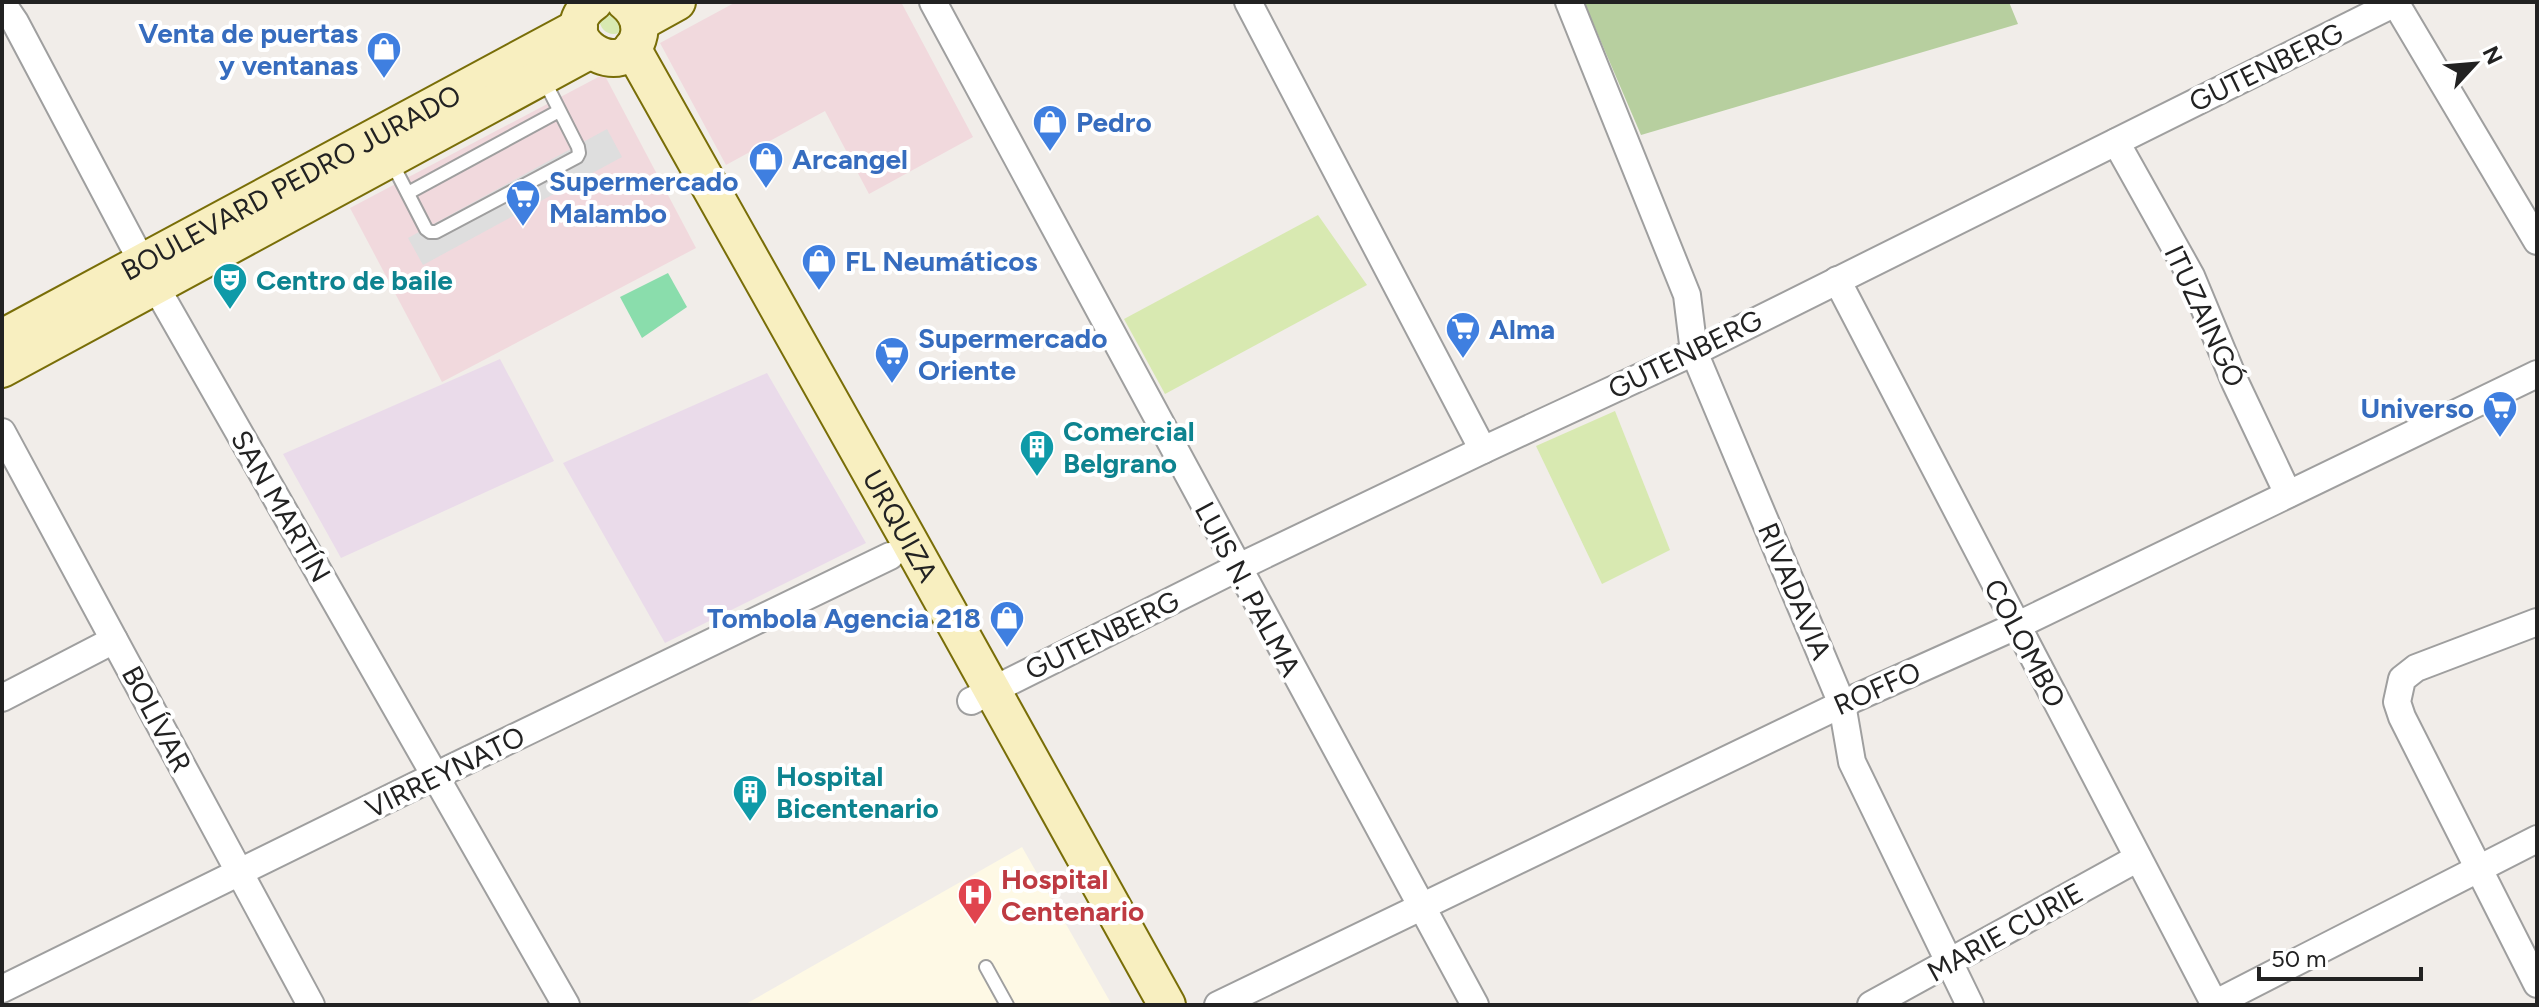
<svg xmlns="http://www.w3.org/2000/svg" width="2539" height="1007" font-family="Figtree,sans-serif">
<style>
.commercial{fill:#f1d9dd}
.industrial{fill:#eadbea}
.education{fill:#fef9e5}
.grass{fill:#d8e9b1}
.forest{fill:#b7cf9f}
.pitch{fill:#8addac}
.parking{fill:#dedede}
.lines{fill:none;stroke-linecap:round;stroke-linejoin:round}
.service-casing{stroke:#9f9f9f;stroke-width:16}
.minor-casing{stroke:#9f9f9f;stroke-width:30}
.secondary-casing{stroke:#796e08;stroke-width:40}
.service{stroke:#fff;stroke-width:12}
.minor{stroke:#fff;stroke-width:26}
.secondary{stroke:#f8efc0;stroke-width:36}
.labels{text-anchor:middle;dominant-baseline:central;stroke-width:8;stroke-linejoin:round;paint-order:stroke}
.shop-label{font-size:28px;font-weight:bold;fill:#366cbe;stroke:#fff;text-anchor:start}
.street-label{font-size:28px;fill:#222;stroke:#fff}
.culture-label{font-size:28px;font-weight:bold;fill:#0d838f;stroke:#fff;text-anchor:start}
.health-label{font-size:28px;font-weight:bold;fill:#be3a42;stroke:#fff;text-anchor:start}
</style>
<rect width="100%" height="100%" fill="#f1ede9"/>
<!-- commercial -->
<g class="commercial">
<path d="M736,2H901L973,137L869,194L825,111L726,165L660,43Z"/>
<path d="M604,74L696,248L442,382L350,208Z"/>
</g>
<!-- industrial -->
<g class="industrial">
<path d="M500,359L554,461L341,558L283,454Z"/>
<path d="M767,373L866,543L665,643L563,463Z"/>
</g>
<!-- education -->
<path class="education" d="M1022,847L1112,1005H744Z"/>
<!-- grass -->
<g class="grass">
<path d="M611,4L624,31C611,38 600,32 599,18Z"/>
<path d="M1318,215L1367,285L1165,394L1124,319Z"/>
<path d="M1615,411L1670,550L1602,584L1536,446Z"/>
</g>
<!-- forest -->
<path class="forest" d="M1584,2H2009L2018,24L1641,135Z"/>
<!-- pitch -->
<path class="pitch" d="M668,273L687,307L642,338L620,297Z"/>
<!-- parking -->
<path class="parking" d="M607,129L622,157L423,265L408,238Z"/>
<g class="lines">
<defs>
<g id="service">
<path d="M392,163L426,229L430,232H436L577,157L579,153L578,147L543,78"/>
<path d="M408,193L559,111"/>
<path d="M986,967L1007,1005"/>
</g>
<g id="minor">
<path d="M933,2L1475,1005"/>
<path d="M1248,2L1483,450"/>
<path d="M1569,2L1687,295L1694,352L1842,704L1852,762L1970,1005"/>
<path d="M2395,2L2537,241"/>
<path d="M2,3L15,22L149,275L566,1005"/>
<path d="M2116,142L2191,276L2235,382L2288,494"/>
<path d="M1837,280L2215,1005"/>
<path d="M2,432L311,1005"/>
<path d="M2537,622L2416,668L2402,679L2397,702L2402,717L2537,984"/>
<path d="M2,698L114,640"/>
<path d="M971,701L1237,568L1483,450L1694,352L2397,2"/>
<path d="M2,989L435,776L890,556"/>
<path d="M2214,1004L2537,839"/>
<path d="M1218,1005L1842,704L2016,626L2537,374"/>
<path d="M1871,1005L2138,858"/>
</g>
<g id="secondary">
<path d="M594,2C544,37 628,89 639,34C641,21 635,10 625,2"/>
<path d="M639,23L677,2"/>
<path id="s1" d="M632,48L907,537L1167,1005"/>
<path id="s2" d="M2,338L579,27"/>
<path d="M2,369L589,51"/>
</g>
</defs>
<!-- service casing -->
<use href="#service" class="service-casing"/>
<!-- minor casing -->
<use href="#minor" class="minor-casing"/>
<!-- secondary casing -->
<use href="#secondary" class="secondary-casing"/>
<!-- service -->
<use href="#service" class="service"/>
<!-- minor -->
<use href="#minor" class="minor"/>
<!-- secondary -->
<use href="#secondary" class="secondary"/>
</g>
<!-- icons -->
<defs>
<symbol id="shop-pin" viewBox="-11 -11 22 30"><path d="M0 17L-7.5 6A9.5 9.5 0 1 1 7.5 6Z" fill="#3f7fe0" stroke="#fff"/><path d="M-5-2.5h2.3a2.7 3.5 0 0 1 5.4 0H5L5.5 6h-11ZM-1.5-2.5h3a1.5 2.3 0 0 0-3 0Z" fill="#fff"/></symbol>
<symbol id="supermarket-pin" viewBox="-11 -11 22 30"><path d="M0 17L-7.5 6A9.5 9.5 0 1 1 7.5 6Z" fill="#3f7fe0" stroke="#fff"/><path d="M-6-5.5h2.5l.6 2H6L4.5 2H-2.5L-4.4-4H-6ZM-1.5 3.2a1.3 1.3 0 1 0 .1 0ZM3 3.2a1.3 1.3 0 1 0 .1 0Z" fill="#fff"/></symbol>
<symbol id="theatre-pin" viewBox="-11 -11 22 30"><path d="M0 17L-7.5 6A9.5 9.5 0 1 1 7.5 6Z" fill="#0f9aa8" stroke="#fff"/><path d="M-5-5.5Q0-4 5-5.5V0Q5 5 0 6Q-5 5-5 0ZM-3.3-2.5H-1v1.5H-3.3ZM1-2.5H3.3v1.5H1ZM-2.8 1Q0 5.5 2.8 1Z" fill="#fff"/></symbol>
<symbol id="building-pin" viewBox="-11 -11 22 30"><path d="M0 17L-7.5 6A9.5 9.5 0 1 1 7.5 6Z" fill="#0f9aa8" stroke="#fff"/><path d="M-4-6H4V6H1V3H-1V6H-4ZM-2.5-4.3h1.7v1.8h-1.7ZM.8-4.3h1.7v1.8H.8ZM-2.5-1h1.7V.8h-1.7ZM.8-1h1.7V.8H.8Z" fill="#fff"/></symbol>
<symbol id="hospital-pin" viewBox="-11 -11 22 30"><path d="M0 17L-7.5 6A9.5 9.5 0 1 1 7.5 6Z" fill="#e0444e" stroke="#fff"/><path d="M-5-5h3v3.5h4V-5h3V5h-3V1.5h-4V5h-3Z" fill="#fff"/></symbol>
</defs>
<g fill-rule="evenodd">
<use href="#shop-pin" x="364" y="29" width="40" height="54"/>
<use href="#shop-pin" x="1030" y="102" width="40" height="54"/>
<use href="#shop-pin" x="746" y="139" width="40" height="54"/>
<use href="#supermarket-pin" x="503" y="177" width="40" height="54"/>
<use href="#shop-pin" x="799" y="241" width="40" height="54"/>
<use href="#theatre-pin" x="210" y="260" width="40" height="54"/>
<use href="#supermarket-pin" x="1443" y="309" width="40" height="54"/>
<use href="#supermarket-pin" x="872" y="334" width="40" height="54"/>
<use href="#supermarket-pin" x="2480" y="388" width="40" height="54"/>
<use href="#building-pin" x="1017" y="427" width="40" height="54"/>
<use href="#shop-pin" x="987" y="598" width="40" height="54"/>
<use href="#building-pin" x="730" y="772" width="40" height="54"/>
<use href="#hospital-pin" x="955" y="875" width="40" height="54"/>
</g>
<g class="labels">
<!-- shop labels -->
<g class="shop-label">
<text x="358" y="33" text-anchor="end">Venta de puertas<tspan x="358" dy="32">y ventanas</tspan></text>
<text x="1076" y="122">Pedro</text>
<text x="792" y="159">Arcangel</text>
<text x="549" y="181">Supermercado<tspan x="549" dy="32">Malambo</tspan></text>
<text x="845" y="261">FL Neumáticos</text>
<text x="1489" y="329">Alma</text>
<text x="918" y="338">Supermercado<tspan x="918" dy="32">Oriente</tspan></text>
<text x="2474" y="408" text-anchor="end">Universo</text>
<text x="981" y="618" text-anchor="end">Tombola Agencia 218</text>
</g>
<!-- street labels -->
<g class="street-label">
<text transform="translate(2266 67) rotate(-26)">GUTENBERG</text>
<text stroke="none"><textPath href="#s2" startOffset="328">BOULEVARD PEDRO JURADO</textPath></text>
<text transform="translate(2205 316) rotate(65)">ITUZAINGÓ</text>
<text transform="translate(1685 354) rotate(-26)">GUTENBERG</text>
<text transform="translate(281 506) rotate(60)">SAN MARTÍN</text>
<text stroke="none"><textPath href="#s1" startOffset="548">URQUIZA</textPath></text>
<text transform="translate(1248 589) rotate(62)">LUIS N. PALMA</text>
<text transform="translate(1795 591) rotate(67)">RIVADAVIA</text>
<text transform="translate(1102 635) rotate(-26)">GUTENBERG</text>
<text transform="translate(2025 643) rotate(62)">COLOMBO</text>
<text transform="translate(1877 688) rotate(-24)">ROFFO</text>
<text transform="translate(157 719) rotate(62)">BOLÍVAR</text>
<text transform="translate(445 772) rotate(-26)">VIRREYNATO</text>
<text transform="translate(2005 932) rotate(-29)">MARIE CURIE</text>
</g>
<!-- culture labels -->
<g class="culture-label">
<text x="256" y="280">Centro de baile</text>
<text x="1063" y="431">Comercial<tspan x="1063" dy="32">Belgrano</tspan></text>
<text x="776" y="776">Hospital<tspan x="776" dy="32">Bicentenario</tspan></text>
</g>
<!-- health labels -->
<g class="health-label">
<text x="1001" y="879">Hospital<tspan x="1001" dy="32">Centenario</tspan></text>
</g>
</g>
<!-- border -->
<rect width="2539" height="1007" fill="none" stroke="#222222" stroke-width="8"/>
<!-- north arrow -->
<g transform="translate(2475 64) rotate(64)" stroke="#ffffff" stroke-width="6" paint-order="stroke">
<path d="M0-6L14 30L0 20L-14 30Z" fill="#222222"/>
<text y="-12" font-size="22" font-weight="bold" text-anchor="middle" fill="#222222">N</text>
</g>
<!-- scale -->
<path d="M2259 967v12h162v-12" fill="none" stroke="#222222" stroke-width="4"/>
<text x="2271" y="967" font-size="24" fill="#222222" stroke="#ffffff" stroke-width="6" paint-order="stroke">50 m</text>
</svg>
